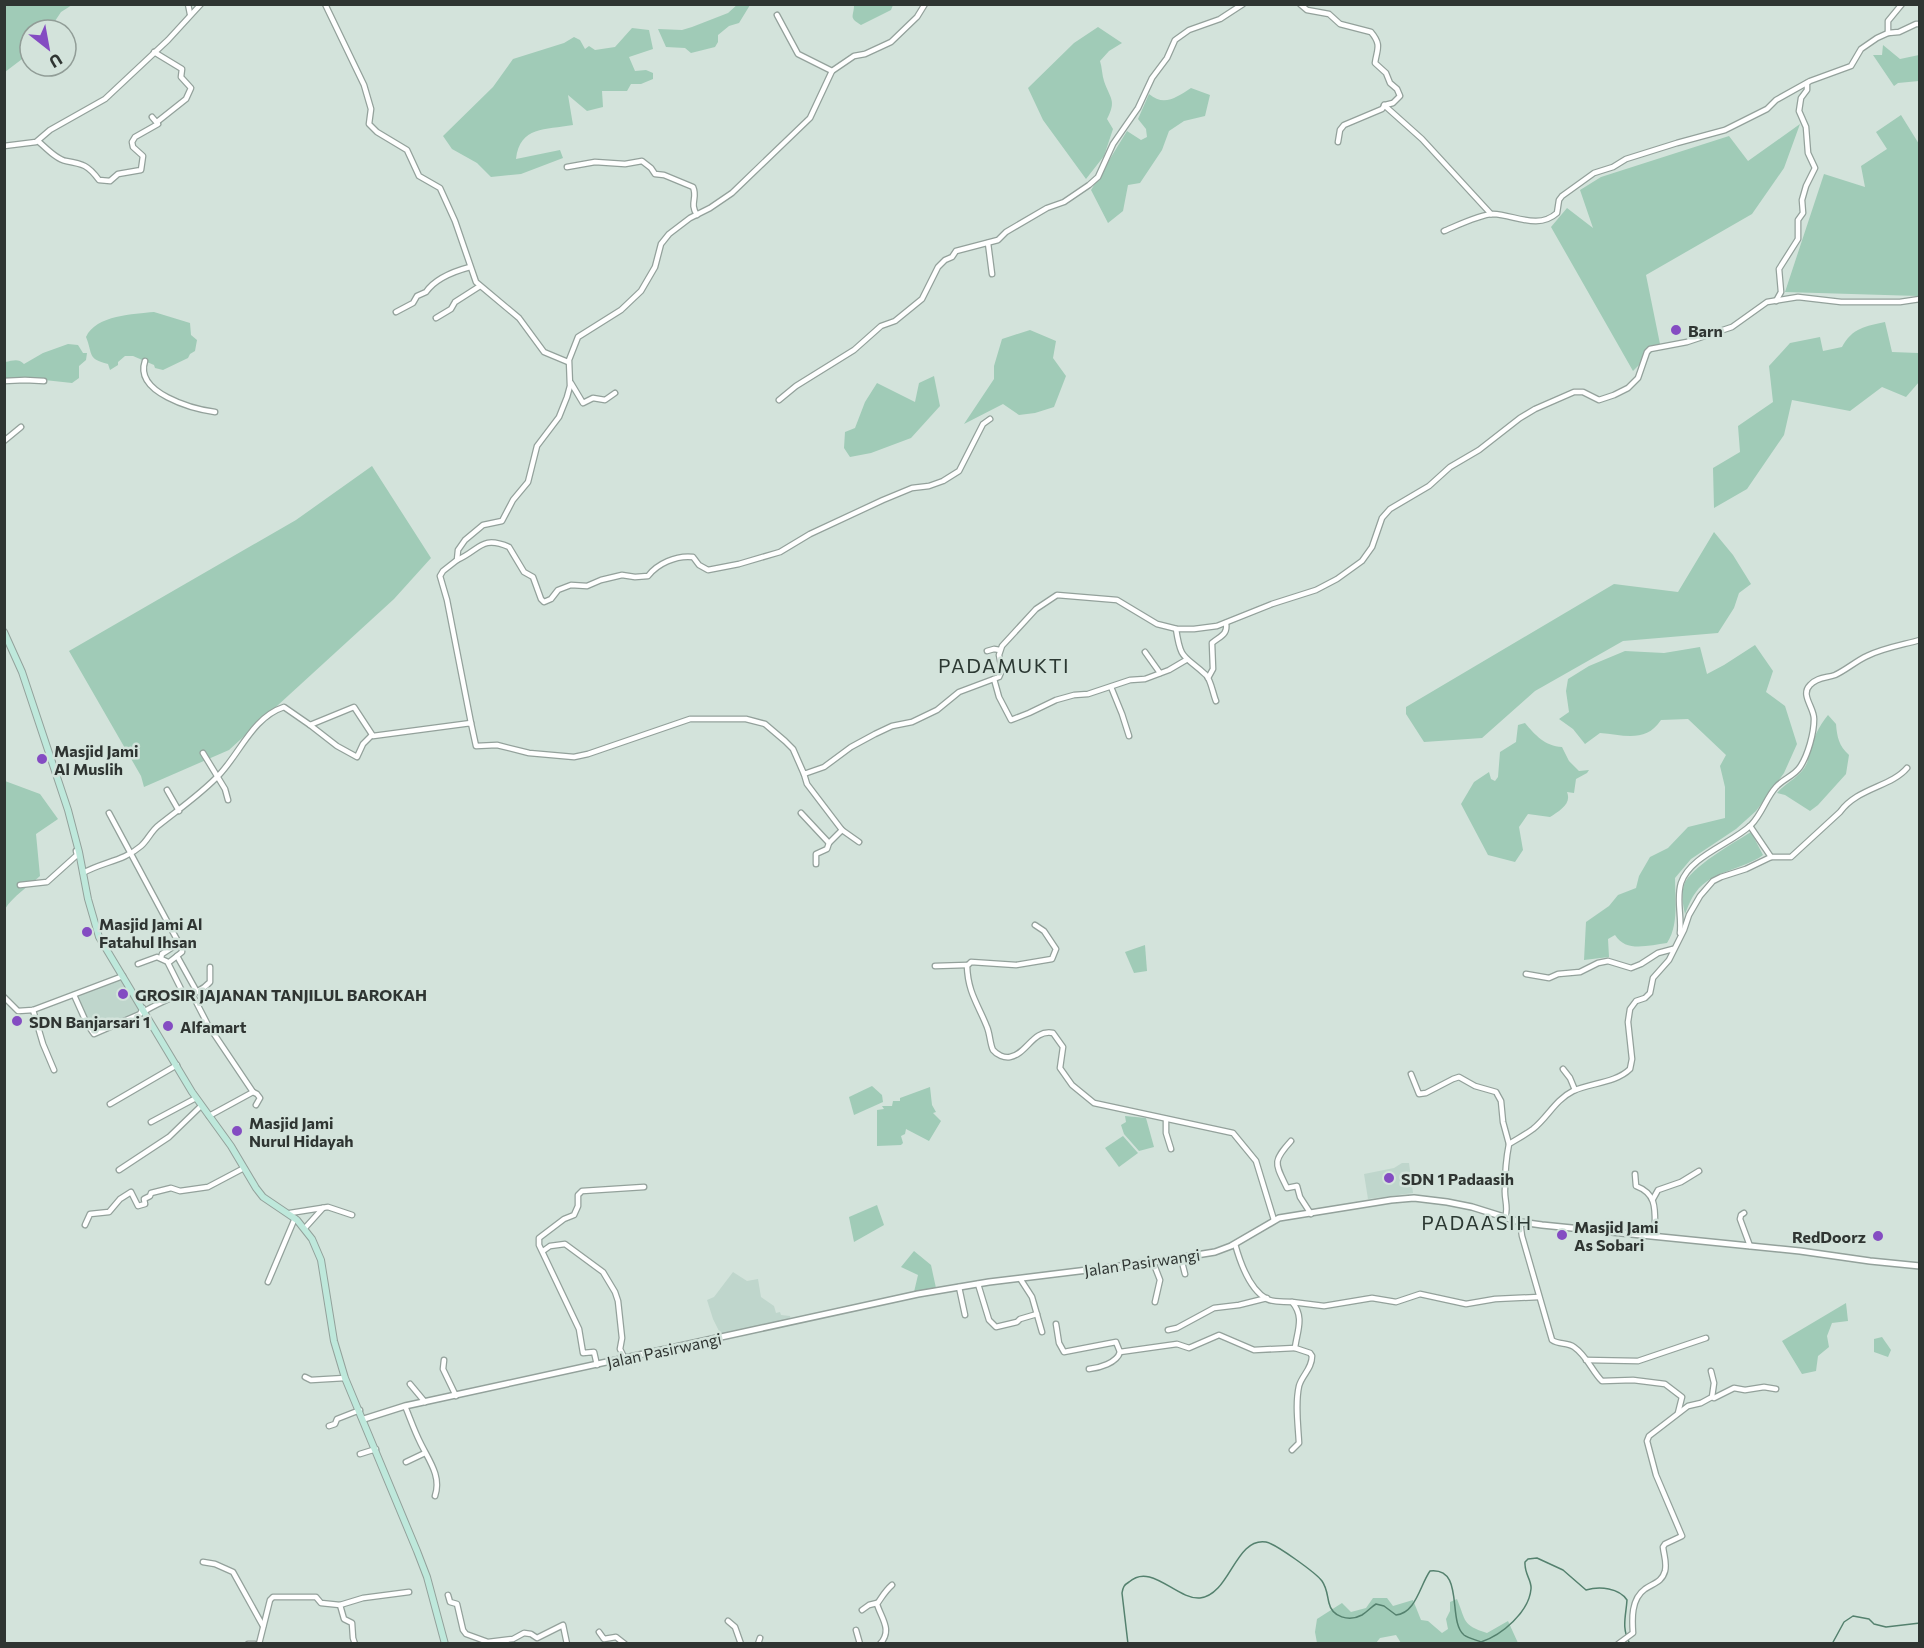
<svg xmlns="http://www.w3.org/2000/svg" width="1924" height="1648" font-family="Commissioner,sans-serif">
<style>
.built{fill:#bfd6cc}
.green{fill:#a0cbb7}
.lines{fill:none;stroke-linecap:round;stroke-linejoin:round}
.stream{stroke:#54816e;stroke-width:1.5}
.minor-casing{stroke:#93a19b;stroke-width:7}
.tertiary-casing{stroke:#93a19b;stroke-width:8}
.secondary-casing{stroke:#93a19b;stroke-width:8}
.minor{stroke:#fff;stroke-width:4.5}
.tertiary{stroke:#fff;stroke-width:5}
.secondary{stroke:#bee8db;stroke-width:6}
.poi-dot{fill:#844cc2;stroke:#d3e3db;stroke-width:2}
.labels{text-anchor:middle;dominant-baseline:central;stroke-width:5;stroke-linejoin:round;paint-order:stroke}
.poi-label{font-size:16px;font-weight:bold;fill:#2f3532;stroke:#d3e3db;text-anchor:start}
.street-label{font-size:16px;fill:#2f3532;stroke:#d3e3db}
.quarter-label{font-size:20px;letter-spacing:1.5px;fill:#2b3832;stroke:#d3e3db}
</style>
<rect width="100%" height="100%" fill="#d3e3db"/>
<!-- built -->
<g class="built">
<path d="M122,978L142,1010L140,1013L96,1031L90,1024L76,996Z"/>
<path d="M1402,1163H1409L1413,1193L1368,1199L1364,1174L1394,1168Z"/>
<path d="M733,1272L747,1281L758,1279L761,1297L774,1306L776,1313L780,1312L781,1315L790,1316L791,1320L721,1335L713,1319L707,1300L714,1297Z"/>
</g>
<!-- green -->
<g class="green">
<path d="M5,4L72,5L61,12L49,30H30V53L5,72Z"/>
<path d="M738,4L750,5L739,23L729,26L718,35V42L715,47L691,53L685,48L666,47L658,29L682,30L692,27L728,13Z"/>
<path d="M854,5V4L893,5L891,10L861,25C848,17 854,17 854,5Z"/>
<path d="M1098,27L1122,43L1109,51L1100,61C1102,67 1102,75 1104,81C1110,99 1117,100 1107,119L1113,129L1104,156L1086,179L1043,120L1028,88L1074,43Z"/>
<path d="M632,28L649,30L653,49L629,57L635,71L646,70L653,73V79L641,84H631L627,91H602L603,107L587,111L568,95L573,125C545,130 520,126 516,159L560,150L563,158L521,174L491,177L477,163L452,149L443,136L493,87L513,59L564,43L574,37L580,40L585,49L589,46L595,50L615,47Z"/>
<path d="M1883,45L1900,59L1919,55V81L1898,83L1894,86L1873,55H1882Z"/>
<path d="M1191,88L1210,95L1205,116L1184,121L1169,131L1162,150L1140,183L1128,185L1123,211L1108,223L1091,190L1127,131L1141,140L1147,137L1146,129L1138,119L1149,94C1164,107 1177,97 1191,88Z"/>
<path d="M1901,115L1919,144L1918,296L1785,292L1824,174L1865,187L1861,166L1887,149L1876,132Z"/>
<path d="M1800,124L1784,168L1752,214L1646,275L1660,344L1633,371L1551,227L1567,208L1593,228L1580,190L1601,177L1729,136L1748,161Z"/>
<path d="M154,312L190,323L191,335L197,340L195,351L190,354L188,358L163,370L155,368L154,365L133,356H125L118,362V365L110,370L108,364C87,359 93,354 86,337C96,315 134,314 154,312Z"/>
<path d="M1885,322L1892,352L1918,353L1919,382L1906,397L1882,387L1850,411L1792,400L1784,435L1747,489L1714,508L1713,468L1740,452L1738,426L1773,402L1769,366L1790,343L1820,337L1823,351L1842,347C1852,328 1866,326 1885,322Z"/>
<path d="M1030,330L1056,341L1053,358L1066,376L1054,407L1035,413L1019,415L1003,404L964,424L994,379V366L1002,339Z"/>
<path d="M68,344L78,345L83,353H87L86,360L79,366V378L72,383L26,378L5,380V362C13,361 18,358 24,364L43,353Z"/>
<path d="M934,376L940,406L911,438L871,453L850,457L844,448L845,432L855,428L865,402L877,383L915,402L919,383Z"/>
<path d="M372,466L431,558L394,599L229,750L144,787L141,776L69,651L296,520Z"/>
<path d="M1714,532L1733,555L1751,584L1739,593L1734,608L1718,633L1623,641L1535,691L1482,738L1424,742L1406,714V707L1614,584L1678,592Z"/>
<path d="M1755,645L1773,671L1766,692L1785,706L1797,744L1784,773L1756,811L1736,829L1691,859L1675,878C1675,899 1679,925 1667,943C1649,945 1626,953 1615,935L1608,939L1609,957L1584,960L1586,922L1609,906L1618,895L1636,888L1639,876L1650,857L1668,848L1688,827L1725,818V787L1720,766L1726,755L1688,719L1661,720C1646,743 1624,735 1600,733L1585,744L1573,729L1559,719L1569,712L1566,691L1568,679L1589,666L1625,651L1664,653L1700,647L1707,674L1724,665Z"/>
<path d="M1828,715L1836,724C1837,737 1839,746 1849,755L1846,774L1818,805L1810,811L1785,795L1777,793C1786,782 1801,777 1807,763C1808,761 1808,756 1809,754C1812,740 1819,726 1828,715Z"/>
<path d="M1525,723C1535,735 1545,746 1562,747L1569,761L1579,771L1589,770L1587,773L1576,779L1574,793L1567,792C1572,804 1559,811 1550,817L1528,814L1519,827L1523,850L1515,862L1488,855L1461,804L1474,782L1489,772L1491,779L1495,781L1498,777L1500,752L1516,742L1518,725Z"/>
<path d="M5,781L40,794L58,819L36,834L40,876C28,887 13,896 5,909Z"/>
<path d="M1751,832L1763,855C1743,870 1712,870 1696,892C1691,898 1688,907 1685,914C1683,905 1681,895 1684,885C1689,868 1735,842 1751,832Z"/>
<path d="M1145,945L1147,971L1134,973L1125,952Z"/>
<path d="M872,1086L882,1095L883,1102L854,1115L849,1097Z"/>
<path d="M930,1087L932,1105L936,1112L933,1113L941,1121L929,1141L906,1129L905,1134L901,1136L903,1143L901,1145L877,1146V1110L884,1109L882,1106H892L893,1101H900V1098Z"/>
<path d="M1125,1116L1146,1118L1154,1147L1139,1151L1124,1134L1121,1125L1126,1122Z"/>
<path d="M1123,1136L1138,1153L1119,1167L1105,1148Z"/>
<path d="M877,1205L884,1225L854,1242L849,1217Z"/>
<path d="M914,1251L931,1265L936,1288L914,1292L918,1275L901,1267Z"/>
<path d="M1846,1303L1848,1321L1832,1323L1827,1336L1829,1347L1818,1356L1816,1371L1802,1374L1782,1341Z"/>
<path d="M1882,1337L1891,1350L1888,1357L1874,1352V1339Z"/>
<path d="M1373,1598H1387L1393,1606L1413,1600L1421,1620L1428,1621L1442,1633L1448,1629L1446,1619L1450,1611V1602L1457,1599C1466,1621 1462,1625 1487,1633L1508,1621L1518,1643H1401L1396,1635L1380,1638L1376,1643H1317L1315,1632L1317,1619L1342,1603L1351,1612L1366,1608Z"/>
</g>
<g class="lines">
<!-- stream -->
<g class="stream">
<path d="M1128,1644L1122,1593C1123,1587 1124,1585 1129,1582C1151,1562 1177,1600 1200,1598C1230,1595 1235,1537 1266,1542C1276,1544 1316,1573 1322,1581C1327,1588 1327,1595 1329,1603C1332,1617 1349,1622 1362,1615C1367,1612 1371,1607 1376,1604L1384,1606L1396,1615C1416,1613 1420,1585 1430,1571C1465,1567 1447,1621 1464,1635C1468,1638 1476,1640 1481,1642C1502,1635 1529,1612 1531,1589C1532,1580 1524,1574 1525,1562L1528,1559L1537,1558L1563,1570L1586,1590C1600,1586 1619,1588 1627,1600C1626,1616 1621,1628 1630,1644"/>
<path d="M1832,1644L1844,1622L1853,1616L1869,1619L1874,1624L1886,1627L1920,1623"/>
</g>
<defs>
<g id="minor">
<path d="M188,4L190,14"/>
<path d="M325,4L364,85L371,109L369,124L377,132L407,150L419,176L440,188L455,221L476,282L519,318L544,352L568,362"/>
<path d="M1300,4L1307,10L1329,14L1340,24L1371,32C1382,45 1377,49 1375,63L1386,73L1390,83L1397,89L1400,96L1393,103L1385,105L1382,109L1344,125L1340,130L1338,142"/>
<path d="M777,15L798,54L832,71"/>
<path d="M1888,33V21L1902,4"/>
<path d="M154,52L182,69L181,77L191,88L186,99L157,122"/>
<path d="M1384,105L1422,139L1491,214"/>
<path d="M38,141C45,147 57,160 66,161C83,164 88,165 99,180L110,181L118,174L141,170L143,156L133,147L132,142L135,137L158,124L152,117"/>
<path d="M4,146L36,142L50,130L105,99L168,40L201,4"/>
<path d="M567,167L595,162L625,164L642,161L651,168L655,174L664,175L693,187C698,198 689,203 697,215"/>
<path d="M1444,231C1456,226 1481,214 1493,214C1515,215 1538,230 1557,213L1559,200L1562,196L1594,173L1613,167L1626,159L1677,143L1725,130L1767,109L1776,100L1810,81L1851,66L1861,49L1877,38L1888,33L1899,32L1916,24H1920"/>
<path d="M988,243L992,274"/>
<path d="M1776,301L1781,292L1779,269L1798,239V220L1803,213L1802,200L1806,186L1815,168L1808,153L1806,127L1799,111L1801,98L1807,90V83"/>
<path d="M396,312L413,303L417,296L426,292C435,279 455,271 470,267"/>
<path d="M436,318L451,309L455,302L480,286"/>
<path d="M145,361C134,393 193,409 215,412"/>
<path d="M4,381L25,380L44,381"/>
<path d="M571,383L583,403L593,398L605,400L615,393"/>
<path d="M779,400L796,386L854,350L881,326L895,321L922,299L938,267L945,260L952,257L956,251L998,240L1006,232L1047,208L1064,202L1089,185L1098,177L1113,144L1138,108L1152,78L1167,58L1175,40L1189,30L1220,19L1243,4"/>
<path d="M4,441L21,427"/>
<path d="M457,560C480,550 481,535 509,547L524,572L533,577L541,599L544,602L551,599L558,590L571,585L587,586L601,580L622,575L635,577L648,576C657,564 676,555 693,557L699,565L708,570L739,564L780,552L810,534L883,500L912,488L929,486L943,481L959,471L983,424L990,419"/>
<path d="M1176,629C1181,662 1184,654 1206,675C1211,680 1213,694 1216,701"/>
<path d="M987,651L994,649L1000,650"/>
<path d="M1145,652L1160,673"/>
<path d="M1208,678L1213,669L1212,643C1220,636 1228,635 1226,623"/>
<path d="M994,679L999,697L1011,720L1029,713L1056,700L1074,695L1088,694L1130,680L1145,679L1169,670L1186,660"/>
<path d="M1111,687L1122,714L1129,736"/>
<path d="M471,723L447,600L440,576L443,571L457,560L458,550L465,540L483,525L502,521L513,500L528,482L537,446L559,417L567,397L570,386L569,360L578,337L621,310L641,291L655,267L661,244L669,234L690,218L710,208L732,193L810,118L832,71L854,56L865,54L891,42L917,17L925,4"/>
<path d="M310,725L337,746L357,757L363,744L372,735"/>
<path d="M203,753L225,789L228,800"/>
<path d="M804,774L807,784L842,830L859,842"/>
<path d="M167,790L179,811"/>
<path d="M109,813L182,949V952L177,956L197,992"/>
<path d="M801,813L829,843"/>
<path d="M1750,826L1771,857"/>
<path d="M816,864V854L827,849L829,843L842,830"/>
<path d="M83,873C102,862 124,861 141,846C148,840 151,831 159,825C179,809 201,794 219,775C240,753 253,717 284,707L310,725L354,707L373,736L471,723L476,746L497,745L529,753L574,757L588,754L690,719H746L765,724L785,741L793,749L804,774L824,767L851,747L875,734L892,726L912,722L937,710L959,692L999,677L1002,670L999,655L1002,646L1036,609L1057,595L1117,600L1157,624L1177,629H1194L1217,626L1272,604L1316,590L1337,579L1362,561L1372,547L1382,518L1390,509L1429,486L1450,467L1479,450L1520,418L1535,409L1574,392H1583L1599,400L1614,395L1628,388L1638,378L1647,352L1650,349L1687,342L1732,327L1767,302L1798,297L1841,302H1900L1920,299"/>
<path d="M20,885L47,882L77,855L76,851"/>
<path d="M1035,925L1044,931L1056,949L1052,959L1016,965L971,962L967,966C968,993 978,1004 987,1027C990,1034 990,1044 993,1050C997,1055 1004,1058 1010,1057C1027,1054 1033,1029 1053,1033L1063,1047L1060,1068L1072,1085L1094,1103L1233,1133L1256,1161L1274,1220"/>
<path d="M1680,933C1682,916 1676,900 1681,883C1690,856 1731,844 1751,825C1762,814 1766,798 1776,787C1783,779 1794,776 1800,767C1808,755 1814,733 1814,719C1814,707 1800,695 1810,685C1817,677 1827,678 1835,675C1846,670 1856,661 1867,656C1883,648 1902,645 1920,640"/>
<path d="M177,956L168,963L184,995"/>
<path d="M161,958L162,954L179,943"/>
<path d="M138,964L157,957L168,962"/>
<path d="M935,966L967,965"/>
<path d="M1526,974L1549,978L1558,974L1580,972L1598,963L1608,961L1631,968L1641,964L1658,953L1673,949"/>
<path d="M192,994L208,1025L253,1092L209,1116"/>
<path d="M74,995L87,1024L94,1034L140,1014L143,1008"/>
<path d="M4,997L18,1011L33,1010L123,976"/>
<path d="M33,1010L43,1044L54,1070"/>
<path d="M145,1011C153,1006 162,1002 171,998C187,992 197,996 210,982V967"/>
<path d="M1563,1069L1570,1078L1575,1090"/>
<path d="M1411,1074L1419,1094L1426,1093L1453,1079L1459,1077L1475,1086L1496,1092L1501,1101L1503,1122L1509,1144"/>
<path d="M253,1092L257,1094L260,1098L256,1105"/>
<path d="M110,1104L177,1065"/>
<path d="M1166,1119V1133L1171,1149"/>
<path d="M151,1122L196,1098"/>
<path d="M1291,1141C1272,1162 1275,1163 1287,1188L1297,1186L1300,1197L1311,1214"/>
<path d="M119,1170L169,1137L201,1106"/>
<path d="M1635,1174L1636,1186C1660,1195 1654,1214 1655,1236"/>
<path d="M1653,1199L1658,1190L1681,1182L1699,1171"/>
<path d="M290,1213L328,1207L352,1215"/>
<path d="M1744,1213L1741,1215L1740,1219L1750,1246"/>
<path d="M1505,1218C1509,1208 1504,1199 1505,1189C1505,1174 1506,1159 1509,1144C1517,1139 1525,1135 1533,1129C1548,1117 1555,1100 1573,1091C1590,1083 1616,1083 1630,1069L1632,1059L1628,1022L1630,1009L1636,1001L1645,998L1650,993L1653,978L1669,960L1684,930L1689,915L1700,896L1713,881L1721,877L1746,869L1771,857H1791L1840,812C1857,788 1891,787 1907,768"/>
<path d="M1520,1222L1522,1236L1552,1340C1559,1345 1567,1342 1574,1347C1587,1356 1592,1371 1602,1381L1633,1380L1665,1384L1682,1397L1678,1413"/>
<path d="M85,1225L90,1214L109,1212L120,1199L131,1192L138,1206L145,1204L144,1199L150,1196L151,1193L171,1188L180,1191L208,1187L244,1168"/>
<path d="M305,1228L323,1208"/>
<path d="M1235,1244C1240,1262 1250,1290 1267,1299C1275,1303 1284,1301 1292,1302C1305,1317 1297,1331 1295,1348L1310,1353L1312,1356C1312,1369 1302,1375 1299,1386C1295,1404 1298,1424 1299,1443L1292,1450"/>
<path d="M543,1251L550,1246L565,1244L603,1272L615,1292L618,1301L622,1338L620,1349L625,1359"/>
<path d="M1181,1258L1185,1274"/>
<path d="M1153,1262L1160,1280L1155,1302"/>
<path d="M1021,1280L1032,1297L1042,1332"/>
<path d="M268,1282L295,1218"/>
<path d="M978,1284L989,1320L996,1327L1017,1322L1020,1319L1037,1314"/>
<path d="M959,1287L965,1315"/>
<path d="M1292,1302L1324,1306L1372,1298L1396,1302L1420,1294L1466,1304L1495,1299L1539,1297"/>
<path d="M1056,1324L1059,1343L1064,1352L1116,1342L1120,1352L1177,1344L1189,1348L1219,1335L1254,1350L1295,1348"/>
<path d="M1168,1330L1177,1328L1214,1308L1239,1305L1267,1298"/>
<path d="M444,1360L443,1369L456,1396"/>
<path d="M1586,1360L1638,1361L1706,1338"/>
<path d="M597,1365L594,1352L583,1353L579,1329L539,1245V1238L564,1219L574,1215L578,1206V1195L582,1191L644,1187"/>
<path d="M1089,1369C1099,1368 1117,1363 1120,1352"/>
<path d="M1711,1371L1714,1383L1712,1397"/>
<path d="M305,1377L311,1380L345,1378"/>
<path d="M410,1384L425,1402"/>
<path d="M405,1406C410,1418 414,1430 420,1442C428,1459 442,1476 435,1496"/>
<path d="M329,1426L335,1424L337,1419L360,1410"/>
<path d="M360,1454L376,1449"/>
<path d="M406,1462L425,1453"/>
<path d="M203,1562L215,1564L233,1572L263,1626"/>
<path d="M448,1595L450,1602L457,1604L463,1630L466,1634L488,1642L513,1639L524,1633L531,1634L537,1638L563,1625L567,1644"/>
<path d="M340,1605L344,1619L352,1623L353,1638L355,1644"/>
<path d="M862,1610L869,1605L877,1603"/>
<path d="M728,1621L735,1627L741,1644"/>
<path d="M856,1630L860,1644"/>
<path d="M599,1632L604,1639L616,1637L625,1644"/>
<path d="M248,1644H255"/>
<path d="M259,1644L270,1600L273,1597H316L321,1603L340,1605L363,1598L409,1592"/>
<path d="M758,1644L760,1638"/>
<path d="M880,1644C893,1630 881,1618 877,1604C882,1597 885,1591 892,1585"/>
<path d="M1618,1644L1633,1633C1632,1619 1631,1599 1645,1589C1654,1583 1662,1582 1665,1571C1667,1562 1664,1556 1663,1547L1665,1544L1682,1536L1656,1475L1647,1441L1649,1436L1688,1406L1701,1403L1712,1397L1714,1398L1734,1388L1745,1390L1764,1387L1776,1389"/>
</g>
<path id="tertiary" d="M364,1419L405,1406L918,1294L989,1282L1153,1262L1215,1252L1231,1246L1279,1218L1391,1200L1414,1198L1447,1202L1472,1207L1520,1222L1542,1225L1800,1251L1870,1261L1920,1266"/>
<path id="secondary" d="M4,632L22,672L68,810L79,852L88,899L99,937L192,1092L231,1146L256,1188L263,1197L297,1220L312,1239L321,1260L334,1341L345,1378L417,1551L427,1577L445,1644"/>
</defs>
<!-- minor casing -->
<use href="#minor" class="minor-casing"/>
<!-- tertiary casing -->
<use href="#tertiary" class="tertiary-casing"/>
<!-- secondary casing -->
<use href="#secondary" class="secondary-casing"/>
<!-- minor -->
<use href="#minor" class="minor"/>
<!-- tertiary -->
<use href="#tertiary" class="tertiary"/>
<!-- secondary -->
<use href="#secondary" class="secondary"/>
</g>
<!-- markers -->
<g class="poi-dot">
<circle cx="1676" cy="330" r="6"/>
<circle cx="42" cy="759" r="6"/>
<circle cx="87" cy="932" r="6"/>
<circle cx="123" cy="994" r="6"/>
<circle cx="17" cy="1021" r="6"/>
<circle cx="168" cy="1026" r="6"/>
<circle cx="237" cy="1131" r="6"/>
<circle cx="1389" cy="1178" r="6"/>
<circle cx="1562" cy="1235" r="6"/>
<circle cx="1878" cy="1236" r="6"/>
</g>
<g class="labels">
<!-- poi labels -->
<g class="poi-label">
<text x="1688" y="330">Barn</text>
<text x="54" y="750">Masjid Jami<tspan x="54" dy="18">Al Muslih</tspan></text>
<text x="99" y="923">Masjid Jami Al<tspan x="99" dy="18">Fatahul Ihsan</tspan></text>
<text x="135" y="994">GROSIR JAJANAN TANJILUL BAROKAH</text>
<text x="29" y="1021">SDN Banjarsari 1</text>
<text x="180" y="1026">Alfamart</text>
<text x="249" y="1122">Masjid Jami<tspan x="249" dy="18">Nurul Hidayah</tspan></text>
<text x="1401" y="1178">SDN 1 Padaasih</text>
<text x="1574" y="1226">Masjid Jami<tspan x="1574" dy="18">As Sobari</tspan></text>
<text x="1866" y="1236" text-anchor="end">RedDoorz</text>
</g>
<!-- street labels -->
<g class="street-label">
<text transform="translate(1142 1262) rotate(-8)">Jalan Pasirwangi</text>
<text transform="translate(664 1350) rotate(-12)">Jalan Pasirwangi</text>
</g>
<!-- quarter labels -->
<g class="quarter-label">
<text x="1004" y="665">PADAMUKTI</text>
<text x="1477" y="1222">PADAASIH</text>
</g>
</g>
<!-- border -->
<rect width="1924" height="1648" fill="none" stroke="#2f3532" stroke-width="12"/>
<!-- north arrow -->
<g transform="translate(48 48) rotate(149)"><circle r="28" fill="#d3e3db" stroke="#919d97" stroke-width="1.5"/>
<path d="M0-4.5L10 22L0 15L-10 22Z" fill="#844cc2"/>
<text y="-9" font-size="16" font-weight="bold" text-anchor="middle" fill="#2f3532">U</text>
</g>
</svg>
